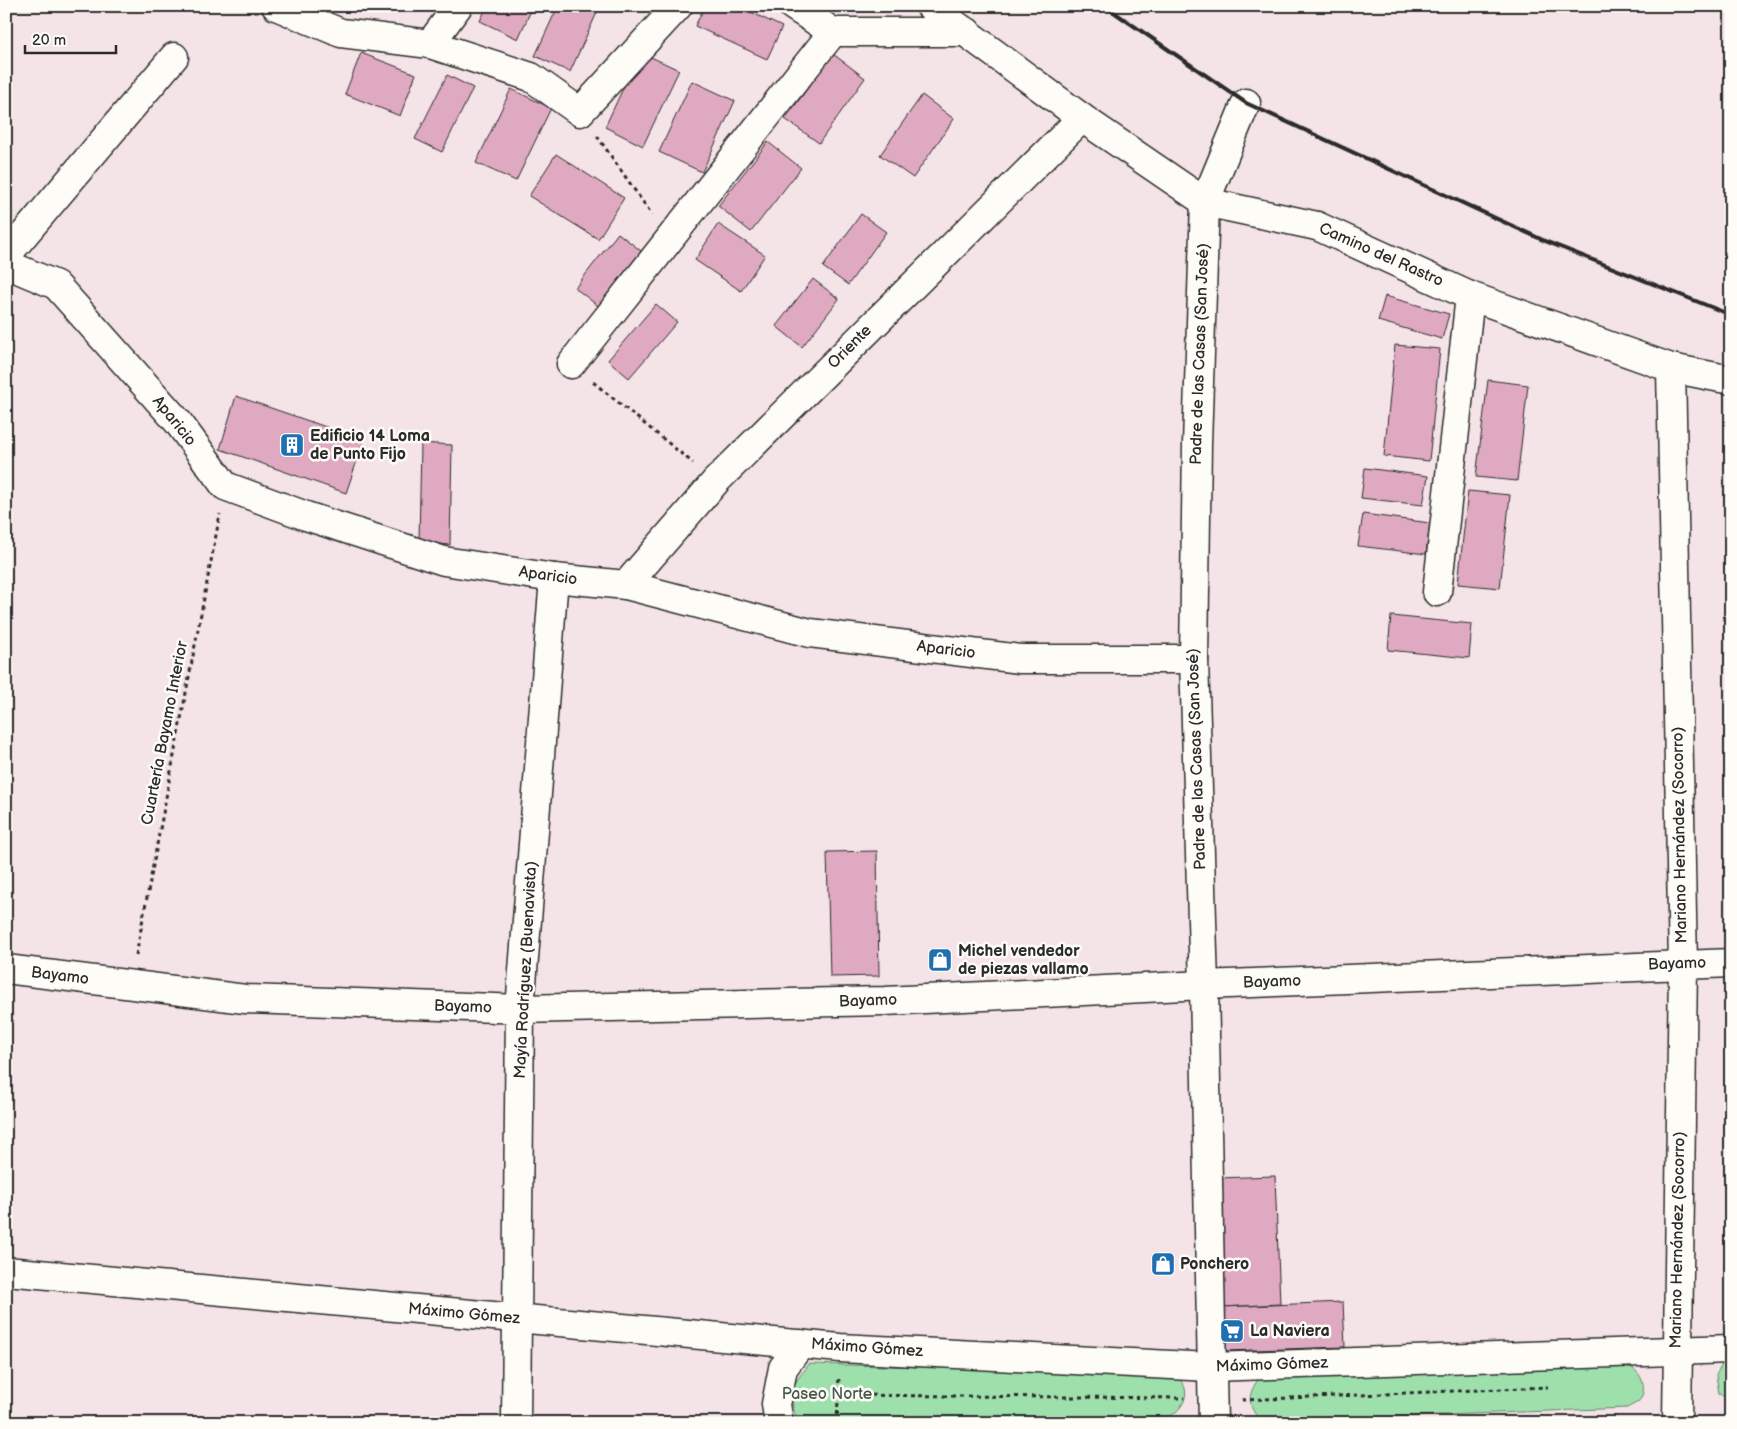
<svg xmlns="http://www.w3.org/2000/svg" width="1737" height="1429" font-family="'Balsamiq Sans',sans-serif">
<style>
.green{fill:#9ee0ab;stroke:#64866b}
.building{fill:#dfa9c1;stroke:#2b2b2b}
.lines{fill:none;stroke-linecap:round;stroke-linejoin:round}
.minor-casing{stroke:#2b2b2b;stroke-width:31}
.major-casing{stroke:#2b2b2b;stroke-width:31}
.path{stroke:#2b2b2b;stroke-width:3;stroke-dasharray:4 4;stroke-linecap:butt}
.minor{stroke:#fdfcf7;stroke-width:28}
.major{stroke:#fdfcf7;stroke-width:28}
.rail{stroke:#2b2b2b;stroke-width:4}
.labels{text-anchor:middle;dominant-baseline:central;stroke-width:5;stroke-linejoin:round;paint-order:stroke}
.street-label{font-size:16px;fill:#2b2b2b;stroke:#fdfcf7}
.poi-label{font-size:16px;font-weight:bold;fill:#2b2b2b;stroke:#fdfcf7;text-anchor:start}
.park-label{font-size:16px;fill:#48584b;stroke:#fdfcf7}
</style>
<rect width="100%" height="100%" fill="#f4e3e7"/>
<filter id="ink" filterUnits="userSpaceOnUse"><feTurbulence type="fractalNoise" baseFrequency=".02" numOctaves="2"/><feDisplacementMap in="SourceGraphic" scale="10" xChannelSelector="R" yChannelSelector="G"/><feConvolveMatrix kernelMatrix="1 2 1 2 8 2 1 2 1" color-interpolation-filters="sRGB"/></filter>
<g filter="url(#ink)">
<!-- green -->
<g class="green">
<path d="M1727,1356H1731V1402L1719,1393L1716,1375Z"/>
<path d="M809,1364L1171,1374C1193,1384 1188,1406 1170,1416L1011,1423H801C792,1415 790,1396 795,1384C798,1377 805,1370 809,1364Z"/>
<path d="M1628,1366C1642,1371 1649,1390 1638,1402C1635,1404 1630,1406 1627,1408L1262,1422C1246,1406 1247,1393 1261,1376Z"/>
</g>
<!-- building -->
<g class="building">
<path d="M312,6H335L329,16Z"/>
<path d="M487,6H533L518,39L480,21Z"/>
<path d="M558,6H600L570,72L535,56Z"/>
<path d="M705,6H738L782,27L767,59L695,26Z"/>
<path d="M640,52L679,70L643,146L605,127Z"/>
<path d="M361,53L416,74L400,116L345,94Z"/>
<path d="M833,54L865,78L819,143L785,119Z"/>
<path d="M447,75L473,88L442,152L415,139Z"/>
<path d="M692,81L735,101L702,172L659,152Z"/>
<path d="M511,89L551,108L516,181L476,163Z"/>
<path d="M922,95L954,119L913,178L880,155Z"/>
<path d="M768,142L801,168L751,232L718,206Z"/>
<path d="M556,154L624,198L598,239L529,196Z"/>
<path d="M861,214L886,232L848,285L823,267Z"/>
<path d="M718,224L765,255L741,291L695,260Z"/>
<path d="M618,233L645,254L602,309L575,288Z"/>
<path d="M813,279L839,299L802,347L776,326Z"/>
<path d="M1385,296L1449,314L1442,339L1378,321Z"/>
<path d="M656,304L677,322L629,378L608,360Z"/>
<path d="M1395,345L1440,349L1429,461L1384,456Z"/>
<path d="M1488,380L1528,385L1517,481L1476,477Z"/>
<path d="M236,396L364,440L346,493L220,449Z"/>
<path d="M421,443L452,445L450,545L419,542Z"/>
<path d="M1365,468L1428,476L1423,505L1361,498Z"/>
<path d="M1468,491L1510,495L1500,588L1458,584Z"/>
<path d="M1363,514L1430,523L1426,554L1358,546Z"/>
<path d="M1391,616L1472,624L1469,658L1388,650Z"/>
<path d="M877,851L879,976L830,977L827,852Z"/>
<path d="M1275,1176L1280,1304L1223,1307L1218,1178Z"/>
<path d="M1343,1302L1345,1347L1225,1351L1223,1307Z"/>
</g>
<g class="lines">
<defs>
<g id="minor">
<path d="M276,6L341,33L430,44L531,77L580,112L678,6"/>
<path d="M793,6L833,32H967"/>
<path d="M930,6L1082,118L1205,202L1317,226L1470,296L1671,368L1731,380"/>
<path d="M430,44L458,6"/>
<path d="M6,256L174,57"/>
<path d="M6,264L56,285L178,422L225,486L306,516L444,561L554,578L626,585L810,633L1020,659H1194"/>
<path d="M571,364L833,32"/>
<path d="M1671,368L1683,964L1677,1423"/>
<path d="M626,585L716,481L1082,118"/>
<path d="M1437,592L1470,296"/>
<path d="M6,969L245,999L520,1009L885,1001L1204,985L1731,963"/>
<path d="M516,1423L520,1009L554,578"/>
<path d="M1213,1423L1204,985L1194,659L1197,444L1205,202L1246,103"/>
</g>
<g id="major">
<path d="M6,1271L840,1348L1210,1367L1731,1349"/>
<path d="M779,1423L776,1404L783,1368L801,1344"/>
</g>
</defs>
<!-- minor casing -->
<use href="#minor" class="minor-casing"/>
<!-- major casing -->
<use href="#major" class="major-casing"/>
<!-- path -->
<g class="path">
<path d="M597,136L652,215"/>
<path d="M593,382L693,463"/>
<path d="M136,955L220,514"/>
<path d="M839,1395L1184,1398"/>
<path d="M1242,1400L1548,1387"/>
<path d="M837,1423L839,1376"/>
</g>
<!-- minor -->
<use href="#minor" class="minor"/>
<!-- major -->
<use href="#major" class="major"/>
<!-- rail -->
<path class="rail" d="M1105,6L1246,103L1545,241L1731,315"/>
</g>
</g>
<!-- icons -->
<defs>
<symbol id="building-square" viewBox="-11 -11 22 22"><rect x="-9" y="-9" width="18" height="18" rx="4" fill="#1f6fb2" stroke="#fdfcf7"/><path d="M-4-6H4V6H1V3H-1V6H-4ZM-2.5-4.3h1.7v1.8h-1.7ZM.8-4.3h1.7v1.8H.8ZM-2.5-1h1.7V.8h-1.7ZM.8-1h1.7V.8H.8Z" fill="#fff"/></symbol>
<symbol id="shop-square" viewBox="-11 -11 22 22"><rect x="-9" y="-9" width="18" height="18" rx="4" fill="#1f6fb2" stroke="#fdfcf7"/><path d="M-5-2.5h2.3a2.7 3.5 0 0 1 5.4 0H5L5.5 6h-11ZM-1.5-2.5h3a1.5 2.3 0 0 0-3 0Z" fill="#fff"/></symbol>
<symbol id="supermarket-square" viewBox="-11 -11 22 22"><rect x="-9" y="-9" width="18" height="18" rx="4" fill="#1f6fb2" stroke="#fdfcf7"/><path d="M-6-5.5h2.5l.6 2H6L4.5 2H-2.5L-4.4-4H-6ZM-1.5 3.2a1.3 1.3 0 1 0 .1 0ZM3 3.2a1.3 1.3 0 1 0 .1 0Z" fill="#fff"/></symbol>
</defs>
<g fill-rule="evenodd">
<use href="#building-square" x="278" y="431" width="28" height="28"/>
<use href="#shop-square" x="926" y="946" width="28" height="28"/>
<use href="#shop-square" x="1149" y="1250" width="28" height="28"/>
<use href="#supermarket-square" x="1218" y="1317" width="28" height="28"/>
</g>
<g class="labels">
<!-- street labels -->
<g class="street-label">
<text transform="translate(1381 255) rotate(24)">Camino del Rastro</text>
<text transform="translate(850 347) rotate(-45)">Oriente</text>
<text transform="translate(1200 354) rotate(-88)">Padre de las Casas (San José)</text>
<text transform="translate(174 421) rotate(51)">Aparicio</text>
<text transform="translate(548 576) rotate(8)">Aparicio</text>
<text transform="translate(946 650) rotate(7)">Aparicio</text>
<text transform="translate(165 733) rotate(-79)">Cuartería Bayamo Interior</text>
<text transform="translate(1197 759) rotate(-92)">Padre de las Casas (San José)</text>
<text transform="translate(1680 835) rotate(-91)">Mariano Hernández (Socorro)</text>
<text transform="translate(1677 964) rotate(-2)">Bayamo</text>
<text transform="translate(526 970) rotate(-87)">Mayía Rodríguez (Buenavista)</text>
<text transform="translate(60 976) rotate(7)">Bayamo</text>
<text transform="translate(1272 982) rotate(-2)">Bayamo</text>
<text transform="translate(868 1001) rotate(-2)">Bayamo</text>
<text transform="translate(463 1007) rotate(2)">Bayamo</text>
<text transform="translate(1678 1240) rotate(-89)">Mariano Hernández (Socorro)</text>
<text transform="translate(464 1314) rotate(5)">Máximo Gómez</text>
<text transform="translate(867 1348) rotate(4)">Máximo Gómez</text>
<text transform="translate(1272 1365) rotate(-2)">Máximo Gómez</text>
</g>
<!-- poi labels -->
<g class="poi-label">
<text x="310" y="436">Edificio 14 Loma<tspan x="310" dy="18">de Punto Fijo</tspan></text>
<text x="958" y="951">Michel vendedor<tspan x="958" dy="18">de piezas vallamo</tspan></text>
<text x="1180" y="1264">Ponchero</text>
<text x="1250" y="1331">La Naviera</text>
</g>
<!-- park labels -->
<g class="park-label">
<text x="827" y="1394">Paseo Norte</text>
</g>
</g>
<!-- margin -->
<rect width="1737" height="1429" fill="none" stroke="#fdfcf7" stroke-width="25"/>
<rect x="12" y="12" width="1712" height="1404" fill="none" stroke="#2b2b2b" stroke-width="2" filter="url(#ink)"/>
<!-- scale -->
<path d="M25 45v8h91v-8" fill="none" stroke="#2b2b2b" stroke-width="2.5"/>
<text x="32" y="45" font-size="15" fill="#2b2b2b" stroke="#fdfcf7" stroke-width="4" paint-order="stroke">20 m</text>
</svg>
